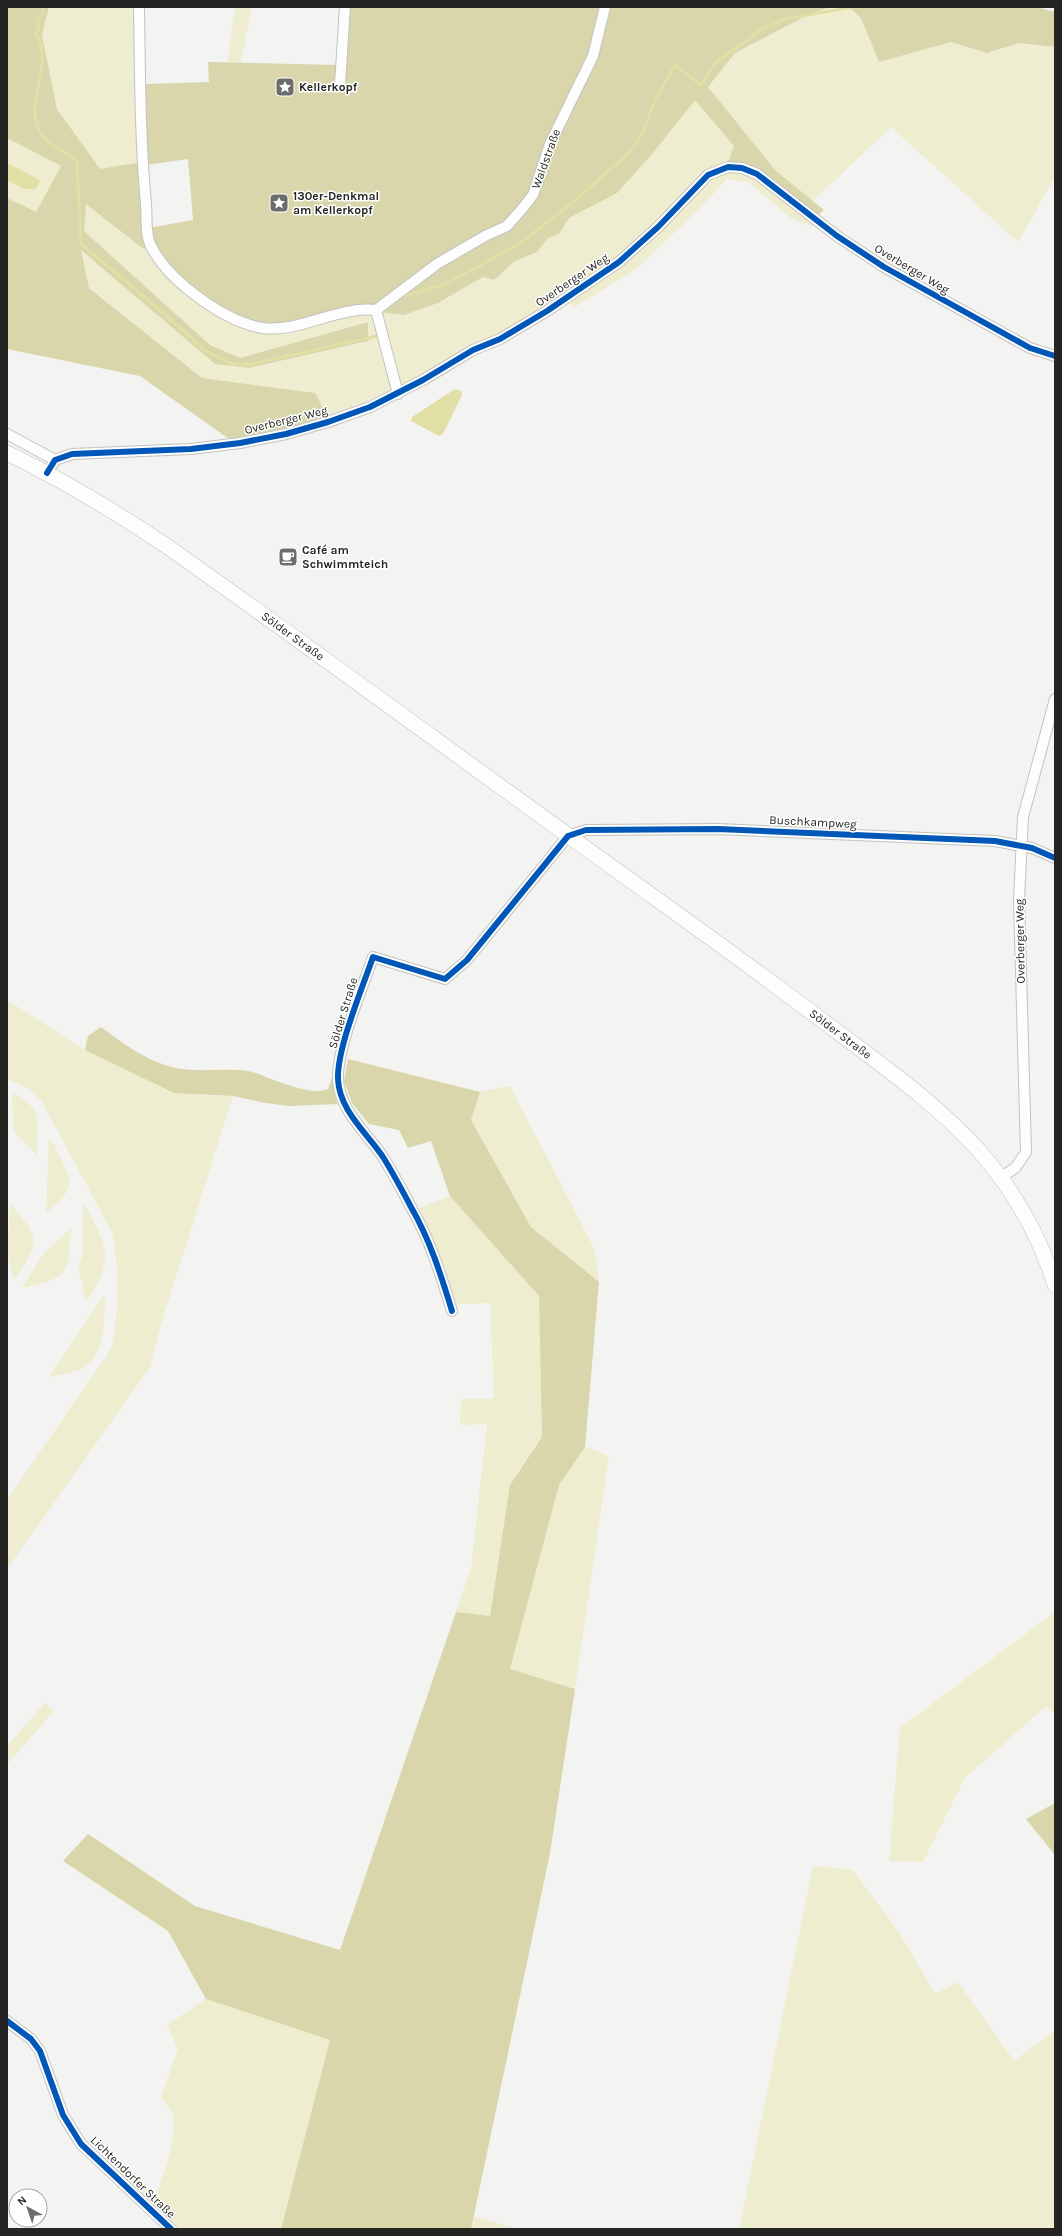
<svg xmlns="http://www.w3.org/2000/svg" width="1062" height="2236" font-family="Karla,sans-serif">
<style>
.green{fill:#eeedcf}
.forest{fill:#d8d6aa}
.water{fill:#e2dfa6}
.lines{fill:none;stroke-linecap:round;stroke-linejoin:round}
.stream{stroke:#e2dfa6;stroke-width:3}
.street-casing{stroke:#c2c2c1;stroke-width:12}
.secondary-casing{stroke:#c2c2c1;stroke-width:16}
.street{stroke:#fdfdfd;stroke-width:10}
.secondary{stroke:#fdfdfd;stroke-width:15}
.cycleway-casing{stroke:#fffffe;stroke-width:8}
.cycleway{stroke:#0057b8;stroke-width:6}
.labels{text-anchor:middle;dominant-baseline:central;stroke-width:3;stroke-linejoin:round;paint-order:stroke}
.poi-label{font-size:12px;font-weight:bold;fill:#242422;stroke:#fffffe;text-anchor:start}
.street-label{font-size:12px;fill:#242422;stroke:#fffffe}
</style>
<rect width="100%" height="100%" fill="#f3f3f1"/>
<!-- green -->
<g class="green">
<path d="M49,7H135L139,162L100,170L57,108L42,35Z"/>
<path d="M235,7H252L241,62H228Z"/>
<path d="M348,7H567L348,8Z"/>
<path d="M830,7H849L861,18L879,62L951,42L987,53L1019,43L1055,47V177L1018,242L891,127L813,201L775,170L708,87L735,53L804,17Z"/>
<path d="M695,99L734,146L727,165L618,261L546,309L399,390L378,312L405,315L438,303L483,277L494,280L515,261L537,252L548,238L559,234L569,218L617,193L653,153Z"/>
<path d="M7,138L61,166L36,212L7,198Z"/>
<path d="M728,170L756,176L812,221L815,227L792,219L748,182L727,179L695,213L635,270L573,308L568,301L709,178Z"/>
<path d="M86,203L145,250L163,270L374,312L392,391L327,416L314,393L202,378L89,287L80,249L215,364L249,368L368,341L367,322L240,358L210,345L84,231Z"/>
<path d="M7,1000L85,1050L201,1095L233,1096L158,1334L150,1367L7,1569V1500L111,1349C119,1326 119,1256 112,1232L41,1100L28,1088L7,1079Z"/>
<path d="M510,1086L595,1250L599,1282L531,1227L471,1120L480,1092Z"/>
<path d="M12,1093C45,1109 38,1123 37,1155L17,1135L13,1128Z"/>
<path d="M49,1138C54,1143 58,1152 61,1159C77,1188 68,1193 46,1213Z"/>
<path d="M450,1196L539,1296L542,1437L510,1485L490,1616L456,1612L471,1569L487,1424L460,1425L461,1399H494L490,1303L457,1304L420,1208Z"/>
<path d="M83,1202C107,1245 116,1259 86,1302L78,1268L82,1256Z"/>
<path d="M10,1204C42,1239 39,1243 14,1280L7,1254Z"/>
<path d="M71,1228C69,1276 69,1277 22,1288L44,1253Z"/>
<path d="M103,1296L105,1298C104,1322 106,1358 79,1370C70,1373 58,1375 49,1377Z"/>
<path d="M585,1447L609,1456L575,1689L510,1669L559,1485Z"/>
<path d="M1055,1612V1714L1046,1706L965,1778L923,1862L889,1861L900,1728Z"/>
<path d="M45,1703L54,1711L7,1764V1746Z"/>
<path d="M813,1866L853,1870L902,1937L935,1994L958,1982L1014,2061L1055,2030V2229H739Z"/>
<path d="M206,1999L330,2040L281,2229H177L115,2171L118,2168L157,2194C164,2171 180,2133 171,2110C169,2106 164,2102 161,2098L178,2049L167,2025Z"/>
<path d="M474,2217L519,2229H471Z"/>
</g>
<!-- forest -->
<g class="forest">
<path d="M7,7H49L42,35L57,109L100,169L142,162L145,250L86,204L84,231L210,345L240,358L368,322V341L249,368L215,364L81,250L89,288L202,378L315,393L327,416L286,428L229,439L140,376L7,349V198L36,212L61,166L7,138Z"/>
<path d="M603,7L591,55L531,194L506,225L376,308L290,325L264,327L234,318L199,293L168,267L154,245L148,228L193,220L188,159L146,165V84L209,82L208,62L338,65L336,86L344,87L348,8Z"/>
<path d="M607,7H830L804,17L735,53L708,87L775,170L824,210L816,217L758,172L727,165L734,146L695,100L653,153L617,193L569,218L559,234L548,238L537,252L515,261L494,280L483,277L438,303L404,315L378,312L387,302L523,210L551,144L594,56Z"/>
<path d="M849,7H1036L1055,12V47L1019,43L987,53L951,42L879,62L861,18Z"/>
<path d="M101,1027C129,1048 157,1069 194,1070C210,1071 236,1068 252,1072C272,1078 308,1097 328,1089L332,1078L337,1104L289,1106L266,1103L233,1096L174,1093L85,1050L88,1036Z"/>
<path d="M348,1059L480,1092L471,1120L531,1227L599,1282L585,1447L559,1485L510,1669L575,1689L550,1853L471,2229H281L330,2040L206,1999L168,1931L63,1861L88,1834L195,1906L340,1950L456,1612L490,1616L510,1485L542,1437L539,1296L450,1196L431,1141L408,1148L399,1130L369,1124L352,1103L344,1081Z"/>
<path d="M1055,1803V1855L1026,1819Z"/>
</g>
<!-- water -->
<g class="water">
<path d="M7,163L40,180L36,189H24L7,180Z"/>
<path d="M455,389L461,391L462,395L443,434L439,436L411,421L412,417Z"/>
</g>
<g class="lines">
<!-- stream -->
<g class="stream">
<path d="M44,7L42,15L37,20L39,28L36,34C54,64 26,97 38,128C45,146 65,149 77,162L81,244L134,288L206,351L232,364H252L377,336"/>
<path d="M401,297L446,284L519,244L571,204L630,152L643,133L655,100L675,65L701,85L715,63L761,30L784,19L854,7"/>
</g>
<defs>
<g id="street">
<path d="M139,7C140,73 140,139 146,204C147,216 145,235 151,246C168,281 225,322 263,328C299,333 337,306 376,310L398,394"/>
<path d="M340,84L345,7"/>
<path d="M376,310L437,264L485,236L507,226L522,209L533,195L550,144L593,56L605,7"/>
<path d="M7,434L55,460"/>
<path d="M47,473L55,460L72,454L191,449L240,443L286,434L328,422L370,407L423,380L473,350L500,339L547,311L619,262L658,227L708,175L728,167L742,168L757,174L837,236L884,267L1030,348L1055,356"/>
<path d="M1001,1178L1016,1167L1026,1152L1019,900L1023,817L1055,699"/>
<path d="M452,1311C441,1275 430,1240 411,1207C402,1190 393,1173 383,1157C367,1133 339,1110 338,1079C337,1048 362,989 373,957L445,979L467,960L568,836L586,830L718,829L995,841L1032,848L1055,858"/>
<path d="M7,2021L31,2039L40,2051L63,2115L81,2144L171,2229"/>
</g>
<g id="secondary">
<path id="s1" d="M7,453C63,480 116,512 168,547C332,663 494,783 658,900C722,946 785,992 847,1039C894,1074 942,1109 981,1153C1014,1191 1040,1237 1055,1285"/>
</g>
</defs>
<!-- street casing -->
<use href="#street" class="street-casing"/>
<!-- secondary casing -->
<use href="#secondary" class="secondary-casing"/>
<!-- street -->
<use href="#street" class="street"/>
<!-- secondary -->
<use href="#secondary" class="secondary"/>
<defs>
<g id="cycleway">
<path d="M47,473L55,460L72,454L191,449L240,443L286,434L328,422L370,407L423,380L473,350L500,339L547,311L619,262L658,227L708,175L728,167L742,168L757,174L837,236L884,267L1030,348L1055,356"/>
<path d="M452,1311C441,1275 430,1240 411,1207C402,1190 393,1173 383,1157C367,1133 339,1110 338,1079C337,1048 362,989 373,957L445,979L467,960L568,836L586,830L718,829L995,841L1032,848L1055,858"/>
<path d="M7,2021L31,2039L40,2051L63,2115L81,2144L171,2229"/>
</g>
</defs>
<!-- cycleway casing -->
<use href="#cycleway" class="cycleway-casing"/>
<!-- cycleway -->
<use href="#cycleway" class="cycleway"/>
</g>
<!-- icons -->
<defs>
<symbol id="sight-square" viewBox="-11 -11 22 22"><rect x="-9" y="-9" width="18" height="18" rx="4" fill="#6c6c6a" stroke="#fffffe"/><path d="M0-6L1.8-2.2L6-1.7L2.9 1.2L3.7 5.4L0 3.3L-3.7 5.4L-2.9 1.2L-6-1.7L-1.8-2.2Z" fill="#fff"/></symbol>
<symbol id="cafe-square" viewBox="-11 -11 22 22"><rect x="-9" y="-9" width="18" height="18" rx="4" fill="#6c6c6a" stroke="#fffffe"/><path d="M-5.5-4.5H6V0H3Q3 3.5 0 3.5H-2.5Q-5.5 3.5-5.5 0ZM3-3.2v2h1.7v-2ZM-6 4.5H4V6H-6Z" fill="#fff"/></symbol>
</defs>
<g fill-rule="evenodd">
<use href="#sight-square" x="274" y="76" width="22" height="22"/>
<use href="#sight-square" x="268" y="192" width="22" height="22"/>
<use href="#cafe-square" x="277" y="546" width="22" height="22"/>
</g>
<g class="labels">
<!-- poi labels -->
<g class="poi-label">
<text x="299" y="87">Kellerkopf</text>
<text x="293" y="196">130er-Denkmal<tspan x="293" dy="14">am Kellerkopf</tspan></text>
<text x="302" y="550">Café am<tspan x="302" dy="14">Schwimmteich</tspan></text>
</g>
<!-- street labels -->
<g class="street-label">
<text transform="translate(546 159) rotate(-70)">Waldstraße</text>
<text transform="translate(912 269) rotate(31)">Overberger Weg</text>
<text transform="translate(572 280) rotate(-34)">Overberger Weg</text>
<text transform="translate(286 420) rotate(-14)">Overberger Weg</text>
<text stroke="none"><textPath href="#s1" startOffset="340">Sölder Straße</textPath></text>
<text transform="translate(813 822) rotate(3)">Buschkampweg</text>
<text transform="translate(1020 941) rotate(-91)">Overberger Weg</text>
<text transform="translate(343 1013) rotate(-73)">Sölder Straße</text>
<text stroke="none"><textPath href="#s1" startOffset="1017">Sölder Straße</textPath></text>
<text transform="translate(133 2177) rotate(44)">Lichtendorfer Straße</text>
</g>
</g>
<!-- border -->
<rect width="1062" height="2236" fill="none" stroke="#242422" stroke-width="16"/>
<!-- north arrow -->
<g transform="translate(28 2208) rotate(320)"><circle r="19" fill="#fffffe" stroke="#a7a7a6"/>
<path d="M0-3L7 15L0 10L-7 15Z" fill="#6c6c6a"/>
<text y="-6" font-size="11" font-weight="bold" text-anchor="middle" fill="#242422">N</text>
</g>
</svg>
